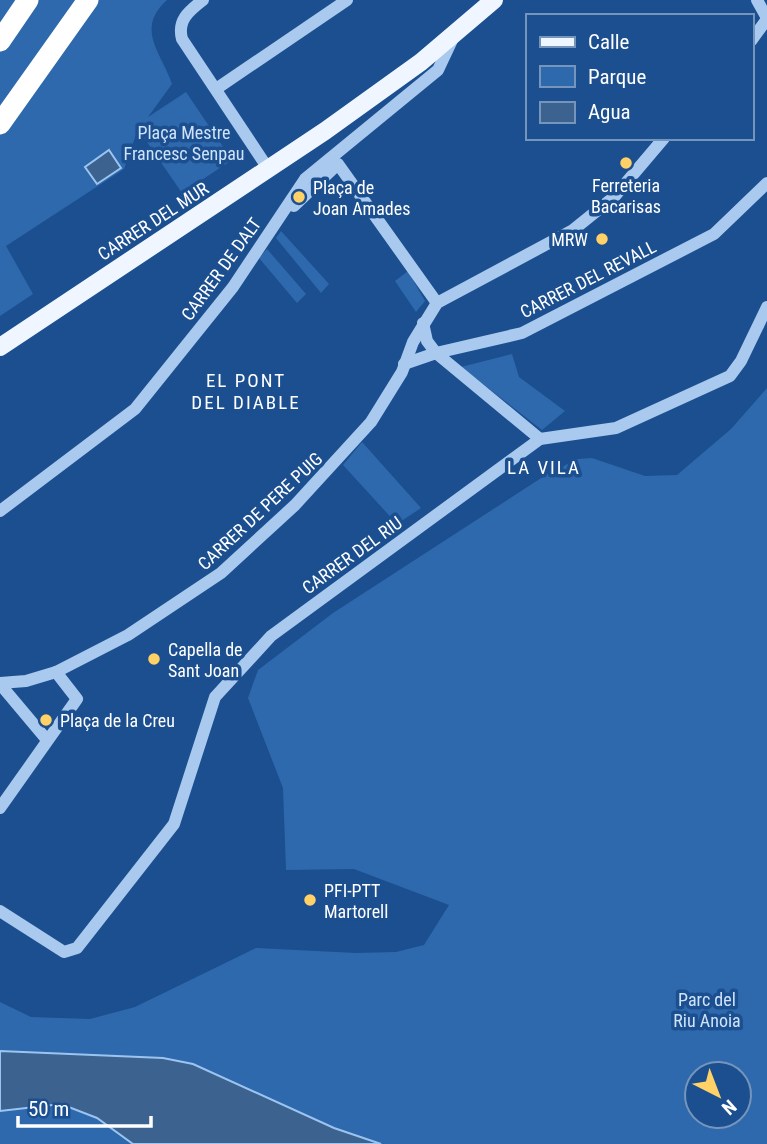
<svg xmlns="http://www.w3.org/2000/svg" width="767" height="1144" font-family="'Roboto Condensed',sans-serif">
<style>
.green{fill:#2e69ad;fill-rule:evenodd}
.water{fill:#3c6290;stroke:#9cc4f0;stroke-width:2}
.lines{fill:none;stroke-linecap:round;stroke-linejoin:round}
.minor{stroke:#a9c9ee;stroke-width:12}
.major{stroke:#f0f6ff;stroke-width:18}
.highway{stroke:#fff;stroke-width:21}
.poi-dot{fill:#ffd166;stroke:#1b4f8f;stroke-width:2.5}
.labels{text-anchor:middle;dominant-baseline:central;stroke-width:7;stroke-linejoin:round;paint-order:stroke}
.park-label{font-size:18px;fill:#cfe3fa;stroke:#1b4f8f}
.poi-label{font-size:18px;fill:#fff;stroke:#1b4f8f;text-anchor:start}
.street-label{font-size:18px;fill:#fff;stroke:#1b4f8f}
.neighbourhood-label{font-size:19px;letter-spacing:2px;fill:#fff;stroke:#1b4f8f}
</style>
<rect width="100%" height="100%" fill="#1b4f8f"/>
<!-- green -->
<g class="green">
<path d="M0,0H167C135,29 161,52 172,84L148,117L186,92L232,160L182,193L138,129L124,169L6,246L33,294L0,316Z"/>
<path d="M281,231L329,284L321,293L276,238Z"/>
<path d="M267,249L306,294L297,303L259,258Z"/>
<path d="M408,271L425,301L416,312L395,281Z"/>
<path d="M512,354L519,377L565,411L542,430L461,367Z"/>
<path d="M767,388V1144H381L334,1128L193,1064L163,1058L0,1051V1002L31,1017L90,1019L135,1007L256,948L356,953L396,952L424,945L449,905L354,869L286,870L283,788L248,698L258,670L333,613L549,473L578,459L592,458L645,476L677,475L731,429ZM697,1074H739V1116H697Z"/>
<path d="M362,442L421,508L397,524L343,465Z"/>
<path d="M61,1104L97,1118L133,1144H0V1111Z"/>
</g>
<!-- water -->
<g class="water">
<path d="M109,150L121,168L97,184L85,167Z"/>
<path d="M0,1051L163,1058L193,1064L334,1128L381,1144H133L97,1118L61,1104L0,1111Z"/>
</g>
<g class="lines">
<!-- minor -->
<g class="minor">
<path d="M203,0C189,11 177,20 182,39L269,170"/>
<path d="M757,0L767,18"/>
<path d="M751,41L767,19"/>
<path d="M216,89L347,0"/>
<path d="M294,206L338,164L437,303"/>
<path d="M423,323L427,341L436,353L540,439"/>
<path d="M404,364L436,353L522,333L714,234L767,183"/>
<path d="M0,511L135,409L233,287L305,179L438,70L454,36"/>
<path d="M0,683L26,681L56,672L128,635L221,573L295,505L371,422L402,372L413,342L437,303L573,230L614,197L664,138"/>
<path d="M0,684L47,740"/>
<path d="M0,808L77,699L56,672"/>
<path d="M0,911L64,952L77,948L174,824L215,697L271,636L540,439L616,428L730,376L741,361L767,307"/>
</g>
<!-- major -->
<path class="major" d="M0,347L325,131L421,62L494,0"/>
<!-- highway -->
<g class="highway">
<path d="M0,41L28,0"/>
<path d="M0,124L88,0"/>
</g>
</g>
<!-- markers -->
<g class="poi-dot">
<circle cx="626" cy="163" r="7"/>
<circle cx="299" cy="197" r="7"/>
<circle cx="602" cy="239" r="7"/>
<circle cx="154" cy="659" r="7"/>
<circle cx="46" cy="720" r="7"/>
<circle cx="310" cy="900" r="7"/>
</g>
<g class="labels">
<!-- park labels -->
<g class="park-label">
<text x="184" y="132">Plaça Mestre<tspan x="184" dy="21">Francesc Senpau</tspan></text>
<text x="707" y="999">Parc del<tspan x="707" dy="21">Riu Anoia</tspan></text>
</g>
<!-- poi labels -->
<g class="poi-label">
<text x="626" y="185" text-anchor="middle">Ferreteria<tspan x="626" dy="21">Bacarisas</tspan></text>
<text x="313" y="187">Plaça de<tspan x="313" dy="21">Joan Amades</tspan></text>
<text x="588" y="239" text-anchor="end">MRW</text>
<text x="168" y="649">Capella de<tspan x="168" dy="21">Sant Joan</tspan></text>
<text x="60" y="720">Plaça de la Creu</text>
<text x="324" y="890">PFI-PTT<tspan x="324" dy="21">Martorell</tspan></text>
</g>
<!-- street labels -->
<g class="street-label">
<text transform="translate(153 221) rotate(-33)">CARRER DEL MUR</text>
<text transform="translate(221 269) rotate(-54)">CARRER DE DALT</text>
<text transform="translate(588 279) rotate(-27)">CARRER DEL REVALL</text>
<text transform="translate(260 511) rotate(-43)">CARRER DE PERE PUIG</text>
<text transform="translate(352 555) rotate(-36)">CARRER DEL RIU</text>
</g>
<!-- neighbourhood labels -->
<g class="neighbourhood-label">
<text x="246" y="380">EL PONT<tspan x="246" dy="22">DEL DIABLE</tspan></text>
<text x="544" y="467">LA VILA</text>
</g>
</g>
<!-- legend -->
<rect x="526" y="14" width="228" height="126" fill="#1b4f8f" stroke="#7695bc" stroke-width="2"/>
<rect x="540" y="37" width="35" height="10" fill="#f0f6ff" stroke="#7695bc" stroke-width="2"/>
<text x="588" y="49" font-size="21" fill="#ffffff">Calle</text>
<rect x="540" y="66" width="35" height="21" fill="#2e69ad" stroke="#7695bc" stroke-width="2"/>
<text x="588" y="84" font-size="21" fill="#ffffff">Parque</text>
<rect x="540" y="102" width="35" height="21" fill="#3c6290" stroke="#7695bc" stroke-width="2"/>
<text x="588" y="119" font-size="21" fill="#ffffff">Agua</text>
<!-- north arrow -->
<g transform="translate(718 1095) rotate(138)"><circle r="33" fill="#1b4f8f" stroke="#7695bc" stroke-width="2"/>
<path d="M0-5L12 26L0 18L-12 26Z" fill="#ffd166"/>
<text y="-10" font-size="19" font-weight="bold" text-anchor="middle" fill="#ffffff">N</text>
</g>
<!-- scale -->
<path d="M18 1116v10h133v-10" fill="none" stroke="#ffffff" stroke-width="3.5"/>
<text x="28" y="1116" font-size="21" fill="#ffffff" stroke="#1b4f8f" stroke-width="5" paint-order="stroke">50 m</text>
</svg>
